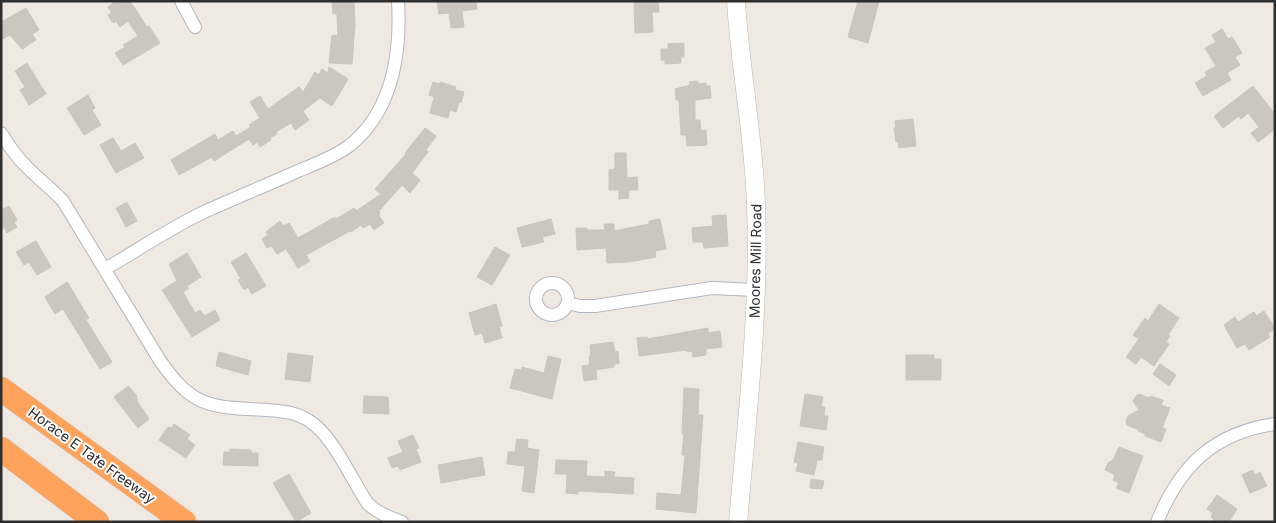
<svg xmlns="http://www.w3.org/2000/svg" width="1276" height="523" font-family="Inter,sans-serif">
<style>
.building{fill:#cbc7bf;stroke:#cbc5ba}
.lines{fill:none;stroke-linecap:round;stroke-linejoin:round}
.street-casing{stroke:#b4b7c1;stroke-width:14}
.secondary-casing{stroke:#b4b7c1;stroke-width:19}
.highway-casing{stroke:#c9c9c9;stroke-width:25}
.street{stroke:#fff;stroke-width:12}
.secondary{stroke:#fff;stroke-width:18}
.highway{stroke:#ffa35c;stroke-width:24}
.labels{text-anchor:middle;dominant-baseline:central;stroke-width:4;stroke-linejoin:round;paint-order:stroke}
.street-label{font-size:14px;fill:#2e2e2e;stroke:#fff}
</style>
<rect width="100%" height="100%" fill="#efe9e1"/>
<!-- building -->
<g class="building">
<path d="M116,1H130L147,27L149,26L160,43L123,65L115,53L125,47L123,45L138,36L128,21L120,27L116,21L113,23L108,15L112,13L108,7Z"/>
<path d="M332,1H354L355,24L352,64L329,63L332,35L338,36L337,14H333Z"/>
<path d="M437,1H476L477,9L462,11L464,27L451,28L449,13L439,14Z"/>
<path d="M634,1H658L659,12H652L653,32L635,33Z"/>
<path d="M858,1H879L868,43L848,37Z"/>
<path d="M26,8L39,30L32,34L36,40L22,49L10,35L1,40V22Z"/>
<path d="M1222,29L1228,39L1232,37L1242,53L1235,57L1240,65L1227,73L1231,80L1203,96L1195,83L1207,76L1205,72L1216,66L1205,48L1216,42L1212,35Z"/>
<path d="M684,43V57H681V63L665,64V60H661V49H668V44Z"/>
<path d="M27,63L46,94L29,105L20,90L25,87L15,71Z"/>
<path d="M329,67L348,79L332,106L320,98L303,111L309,120L295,130L291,123L276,132L277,134L270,138L271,140L260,147L257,142L253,145L249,139L214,161L212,157L179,175L171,160L215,134L218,140L233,131L236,136L251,127L249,125L260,118L250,102L260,96L268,109L299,87L303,92L315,72L319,75L322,69L328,73Z"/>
<path d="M698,81V84L706,83V86H710L711,98L695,100V120H700L701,131L706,130L707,145L687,146L686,135H681L679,100H676L675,89L690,85L689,82Z"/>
<path d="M433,82L440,84V82L456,87L455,90L464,92L461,103L459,102L456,112L450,110L448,118L430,113L434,97L429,95Z"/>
<path d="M1253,86L1275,114V129L1258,142L1251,133L1259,127L1248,113L1241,119L1239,116L1223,128L1214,116Z"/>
<path d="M88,95L95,108L92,110L101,125L84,135L67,108Z"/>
<path d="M913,119L916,146L899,148L898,142H896L894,128H896L895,121Z"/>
<path d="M425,128L436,136L426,150L428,152L412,173L420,180L410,193L402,185L379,211L380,213L378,214L384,223L374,230L370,224L363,228L361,225L351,232L350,231L306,255L310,261L298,268L286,249L277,254L272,246L267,248L262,239L268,235L266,232L280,221L283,226L289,223L298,238L335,217L336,219L354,208L356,211L381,194L375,189L406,154L405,153Z"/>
<path d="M113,138L121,151L135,143L144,158L116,173L100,145Z"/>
<path d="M615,153H626L627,178L637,177L638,190H628L629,198L619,199V190H609V170L615,169Z"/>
<path d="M127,202L137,221L126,227L116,208Z"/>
<path d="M9,206L17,220L14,222L17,227L7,233L4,227L1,229V210Z"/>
<path d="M726,215L728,246L704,248L703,242H693L692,228L713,226L712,216Z"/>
<path d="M551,219L555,234L542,237L544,242L522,247L517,228Z"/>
<path d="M660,219L666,249L655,251L656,257L629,262L607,263L606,248L577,250L576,228H587V230H605L604,224H614V231L649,224V221Z"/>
<path d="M36,241L51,267L37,275L29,262L24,265L16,252Z"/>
<path d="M495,247L510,255L492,285L477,277Z"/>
<path d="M187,253L201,277L187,286L189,288L183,292L195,313L200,310L204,316L215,310L220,320L192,337L162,290L177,281L169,264Z"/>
<path d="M246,253L266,286L252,294L248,287L244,290L238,280L241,279L231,262Z"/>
<path d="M67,282L89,318L86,320L112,362L100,369L63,309L55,314L45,297Z"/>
<path d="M496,304L502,326L499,327L502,338L485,343L482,333L475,335L469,313Z"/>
<path d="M1159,304L1179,318L1168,335L1170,336L1166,342L1169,344L1154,366L1141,357L1136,364L1126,357L1139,339L1133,335L1145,318L1148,321Z"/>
<path d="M1264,311L1275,328L1268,334L1270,337L1249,350L1245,344L1237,348L1224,325L1235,317L1238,322L1254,312L1256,316Z"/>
<path d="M708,328V333L720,331L722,347L706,349V355L693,357L692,351L687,352V350L639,356L637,338L647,337L648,339Z"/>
<path d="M613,342L615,352L618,351L619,363L614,364V367L596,370L597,379L584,381L582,366L590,365L589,356H591L590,345Z"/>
<path d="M219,352L251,361L248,375L216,366Z"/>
<path d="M288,353L313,356L310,382L285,379Z"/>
<path d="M906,355H934V359H941V380H906Z"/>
<path d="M548,356L561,359L552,399L510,388L515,369L521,370L522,367L544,373Z"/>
<path d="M1160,364L1176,375L1169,386L1153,374Z"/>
<path d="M128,386L137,396L136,397L138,400L137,401L149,419L138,428L114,397Z"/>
<path d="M684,388L699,389L698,415H703L696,513L656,509L657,493L681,495L685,455H682L684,434H682Z"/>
<path d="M805,394L823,397L821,406L825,407L824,416H828L826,430L800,426Z"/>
<path d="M1139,394L1149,398L1150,396L1163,400L1161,405L1170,408L1162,428L1166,429L1161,442L1145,436V434L1138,431L1139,430L1127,425L1126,421L1128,416L1139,410L1133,401L1136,396Z"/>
<path d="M364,396L388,397L389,414L363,413Z"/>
<path d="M174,424L190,435L187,439L195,445L186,458L159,440L168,427L172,428Z"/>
<path d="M413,435L419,448L416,449L421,462L400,470L398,466L392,468L388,458L403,452L398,441Z"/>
<path d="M517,439L528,440L527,448L539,450L534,493L522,491L525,466L507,464L508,452H515Z"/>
<path d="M798,442L824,447L822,460H817L814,475L796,471L798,463L794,462Z"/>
<path d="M1119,447L1143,456L1129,493L1116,488L1119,483L1113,480L1115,475L1105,470L1108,463L1113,460Z"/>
<path d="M230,449L251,450V453H258V466L223,465L224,452H230Z"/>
<path d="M482,457L485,475L441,483L438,465Z"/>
<path d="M556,460L587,461L586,476L605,477V471L615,472L614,477L634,478L633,494L578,491V494L566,493L567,474H555Z"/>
<path d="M1253,470L1255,475L1260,472L1267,486L1250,493L1242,475Z"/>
<path d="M289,474L311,513L296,522L273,483Z"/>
<path d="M811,479L824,481L822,489L810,488Z"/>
<path d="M1217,495L1237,509L1229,522H1212L1214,519L1211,517L1213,513L1207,509Z"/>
</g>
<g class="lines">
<defs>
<g id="street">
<path d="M181,1L195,27"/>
<path d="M1,133C8,144 15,156 25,165C37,178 51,188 63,201L159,359C193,409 211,407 267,410C281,411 295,412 308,420C333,435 351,479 368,504C377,512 390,518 402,522"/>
<path d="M105,269C138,250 170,228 204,212C235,198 267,185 298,171C315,164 334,157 349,146C393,111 401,54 398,1"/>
<circle cx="552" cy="299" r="16"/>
<path d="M568,303L580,306H595L712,288L755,290"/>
<path d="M1157,522C1180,466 1213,433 1275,424"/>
</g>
<path id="secondary" d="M736,1C740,69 754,137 756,205C760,310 747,417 738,522"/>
<g id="highway">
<path d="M1,389L184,522"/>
<path d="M1,449L97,522"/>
</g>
</defs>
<!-- street casing -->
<use href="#street" class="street-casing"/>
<!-- secondary casing -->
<use href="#secondary" class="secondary-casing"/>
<!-- highway casing -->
<use href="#highway" class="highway-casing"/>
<!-- street -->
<use href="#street" class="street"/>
<!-- secondary -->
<use href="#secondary" class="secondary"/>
<!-- highway -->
<use href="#highway" class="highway"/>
</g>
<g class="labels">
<!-- street labels -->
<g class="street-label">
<text transform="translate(755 261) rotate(-89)">Moores Mill Road</text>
<text transform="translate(92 455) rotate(36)">Horace E Tate Freeway</text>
</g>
</g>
<!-- border -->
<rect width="1276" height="523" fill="none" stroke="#2e2e2e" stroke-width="5"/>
</svg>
